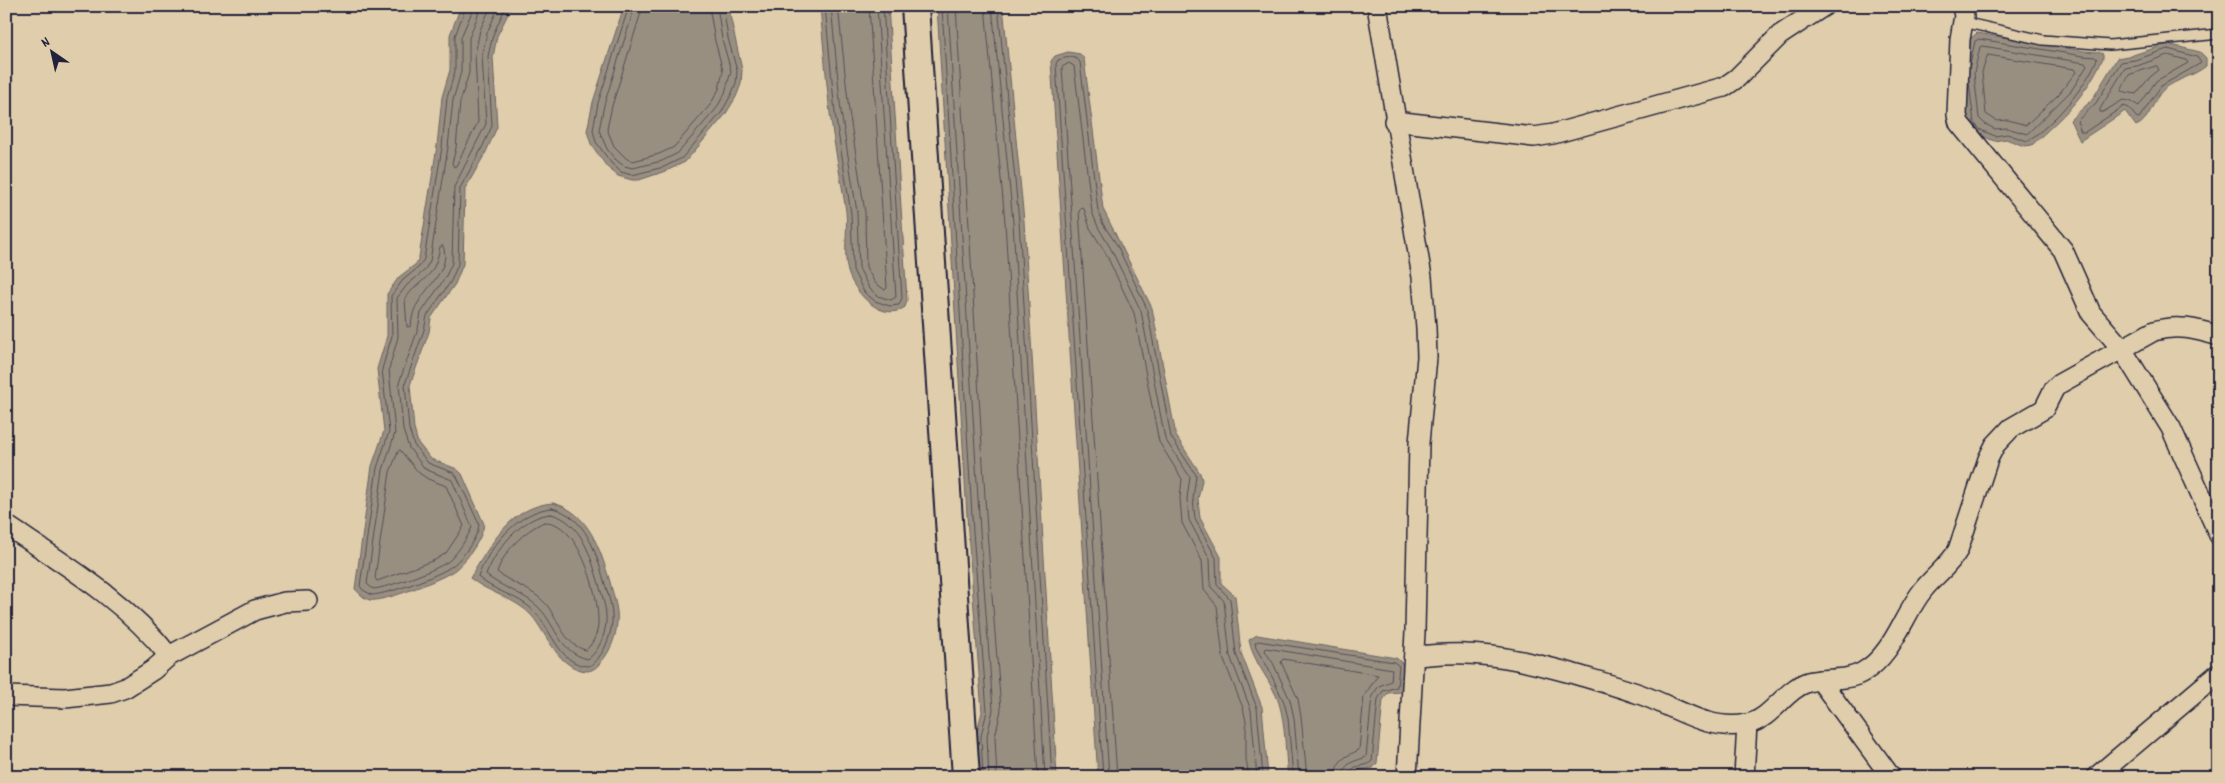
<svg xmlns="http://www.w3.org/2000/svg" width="2225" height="783" font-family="Dekko,sans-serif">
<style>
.water{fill:#998f81;stroke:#696365}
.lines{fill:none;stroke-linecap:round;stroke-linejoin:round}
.shore{stroke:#524e57;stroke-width:1}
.lane-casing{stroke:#22223b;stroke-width:12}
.street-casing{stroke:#22223b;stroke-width:22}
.secondary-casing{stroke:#22223b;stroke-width:30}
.lane{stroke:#dfcdab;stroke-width:9}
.street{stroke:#dfcdab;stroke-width:19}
.secondary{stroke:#dfcdab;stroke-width:26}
</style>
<rect width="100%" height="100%" fill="#dfcdab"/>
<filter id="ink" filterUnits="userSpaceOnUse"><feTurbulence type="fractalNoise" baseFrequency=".02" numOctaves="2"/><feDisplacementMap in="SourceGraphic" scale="10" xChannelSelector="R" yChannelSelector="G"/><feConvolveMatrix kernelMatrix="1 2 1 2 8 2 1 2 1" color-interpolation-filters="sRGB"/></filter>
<g filter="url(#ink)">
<!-- water -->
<g class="water">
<path d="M461,6H512L497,36L493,57L497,127L486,152L465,189L463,264L455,284L431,318L429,332L410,385L414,429L418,443L431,459L457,469L462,474L484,524C482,539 468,559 456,569C446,578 382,603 370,600C363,598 359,593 355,589L372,466L384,431L377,369L387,336V294L399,277L416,264L419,257L437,146L442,97L450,70V35Z"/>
<path d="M624,6H728L742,70L741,84L736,97L725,115L685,162L666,171L639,180H632L618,176L607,167L591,144L587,131L593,102Z"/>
<path d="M820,6H888L907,300L905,307C882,324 854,292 848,272C843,253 848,231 846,211C841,178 834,146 830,113C826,77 823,42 820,6Z"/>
<path d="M937,6H1003L1024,221L1057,777H978L976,735L982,712L968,532Z"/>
<path d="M1977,33L2084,51L2100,52L2103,54V58C2084,99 2064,115 2032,145L2024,146L2006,139L1994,141L1978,134L1968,122L1963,72L1971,38Z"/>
<path d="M2167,44L2200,52L2206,58V66C2194,76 2177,79 2164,89C2152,100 2151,120 2136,126L2125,111L2080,141L2070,120L2092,100L2117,58L2133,55Z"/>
<path d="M1068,52L1080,54L1084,59L1103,209L1152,308L1176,436L1200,473L1202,480L1198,499L1200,518L1221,557V583L1235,596L1241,653L1262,707L1268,777H1098L1051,61L1055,56Z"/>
<path d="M553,503C589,512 600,549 610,582C613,595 619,609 617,623C616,636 611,650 602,661C598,666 593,671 587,671C558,669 547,634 532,616C516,598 488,593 470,578C490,546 510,506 553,503Z"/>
<path d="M1257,635L1396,658C1409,666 1403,679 1401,692L1388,693L1383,700L1377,763L1373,768L1358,770L1354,777H1288C1285,753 1286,727 1279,703C1272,681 1253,663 1249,640Z"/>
</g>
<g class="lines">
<!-- shore -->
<g class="shore">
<path d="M466,6L455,36V71L447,98L442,147L424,259L419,267L403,280L391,296L392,336L382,369L389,432L377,468L360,586L363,590L372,595C388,594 439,576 452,566C463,558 478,537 479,524L457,477L454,473L428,463L414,445L409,429L405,384L424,330L427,316L451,281L458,264L460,188L481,150L492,126L488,56L493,35L506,6"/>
<path d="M472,6L471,14L461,37V72L453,100L448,147L430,261L424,271L407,285L397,298L398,337L389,369L395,433L383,470L367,584L373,589C387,588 440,569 450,560C459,551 467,538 472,527L452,480L425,469L409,448L403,430L399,383L418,329L421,313L445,278L452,263L454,187L486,124L482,55L487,33L499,6"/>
<path d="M479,6L478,15L469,38V73L460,102L456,148L452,163L454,167L456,166L478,122L475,54L480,30L491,6"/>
<path d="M629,6L598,103L593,130L596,142L611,163L621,172L632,175L664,167L682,158L721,113L731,95L736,83L737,71L728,38L723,6"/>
<path d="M635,6L604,105L599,130L607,149L615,159L624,166L633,168L662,161L678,153L716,109L725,93L731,71L722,39L717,6"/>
<path d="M643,6L612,106L607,129L614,146L627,159L633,161L659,154L674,147L710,105L719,89L723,71L715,41L709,6"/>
<path d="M825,6L835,113L851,213L853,270L864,292L875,301L890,306L899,305L902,298L883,6"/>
<path d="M831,6L841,112L857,212L859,268L869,288L878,296L891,300L896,297L877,6"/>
<path d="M838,6L849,111L865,212L866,267L875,283L885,290L887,288L869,6"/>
<path d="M942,6L973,532L987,711L981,736L983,777"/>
<path d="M948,6L980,531L993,710L987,736L989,777"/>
<path d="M956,6L987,531L1001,710L995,737L997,777"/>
<path d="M985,6L1005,222L1038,777"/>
<path d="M992,6L1013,222L1045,777"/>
<path d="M998,6L1019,221L1052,777"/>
<path d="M1983,46L2085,63L2087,66L2071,91L2027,134L2007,128L1995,129L1985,124L1979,118L1974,73L1980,47Z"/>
<path d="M2168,49L2197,57L2201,63L2161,86L2139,118L2136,117L2129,108L2124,106L2085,132H2081L2077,121L2096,103L2121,62L2135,60Z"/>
<path d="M1988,55L2074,69L2076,72L2059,94L2026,125L2008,120L1997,121L1986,114L1982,73Z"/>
<path d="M2168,55L2186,60L2188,63L2156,81L2139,106L2130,101L2123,100L2103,112H2100V109L2125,68L2137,66Z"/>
<path d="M2157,66L2159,70L2150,77L2136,94L2121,91L2129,75Z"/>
<path d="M1969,82L1974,123L1981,130L1995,136L2007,134L2027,141C2053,125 2086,87 2097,59L2095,57L2083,56L1979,39L1975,41L1970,65"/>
<path d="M443,246C452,268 427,286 418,303C413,310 412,318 411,326L407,327L405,299C422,275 433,283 440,247Z"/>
<path d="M400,450L419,473L428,479L446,486L464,526L446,553L435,560L377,581L375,578L390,472L398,452Z"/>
<path d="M552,508C586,516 596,552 604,581C608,594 613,608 612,622C611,634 606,648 599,657C596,661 593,666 587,666C558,664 550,625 533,610C517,595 493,591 478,577C488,548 519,510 552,508Z"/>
<path d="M551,514C582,521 591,558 599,584C602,596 607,609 606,622C605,635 599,651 588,659C557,652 556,622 536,605C521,592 501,587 486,575C496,549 522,516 551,514Z"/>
<path d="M544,522C578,520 598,592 598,619C599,630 594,643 586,650C565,646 558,619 546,604C533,589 512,584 497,572C504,551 524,531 544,522Z"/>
<path d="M1103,777L1056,64L1058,60C1065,58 1074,54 1080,62L1098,211L1103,224L1117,245L1147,309L1171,437L1196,475L1193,499L1195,519L1216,558L1217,585L1230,599L1236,654L1257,708L1263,777"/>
<path d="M1109,777L1062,67L1069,63L1074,66L1092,212L1098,227L1111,249L1141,311L1165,439L1190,477L1187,498L1189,520L1210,559L1211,587L1224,601L1230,656L1251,710L1257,777"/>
<path d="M1117,777L1079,211L1082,208L1084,209L1090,228L1105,252L1134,313L1159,442L1182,479L1180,498L1182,523L1202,561L1204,590L1217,606L1223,658L1243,708L1246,721V759L1249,777"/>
<path d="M1293,777L1288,718L1284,702L1267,666L1256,648L1255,643L1258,641L1394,662L1399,666L1397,687L1383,691L1378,699L1372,761C1364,769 1352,761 1349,777"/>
<path d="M1299,777L1294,718L1290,700L1273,663L1265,651L1266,648L1392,669L1391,681L1379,686L1372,696L1366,757C1355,762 1344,761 1343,777"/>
<path d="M1307,777L1301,717L1298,699L1281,662L1283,659L1378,675L1364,696L1359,750C1346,756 1336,760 1335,777"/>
</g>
<defs>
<path id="lane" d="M1963,22L2043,40L2110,45L2219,34"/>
<g id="street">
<path d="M1377,6L1422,277L1426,328L1427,357L1419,443L1415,632L1407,777"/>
<path d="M1962,6L1964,16L1960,39L1957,115L1959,123L2063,250L2091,313L2122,349L2171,428L2219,535"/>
<path d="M1394,121L1534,137L1553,134L1724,87L1737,78L1780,35L1824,6"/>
<path d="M6,525C64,564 126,601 169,656"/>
<path d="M1414,656C1431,655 1449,653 1467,654C1502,655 1537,664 1571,673C1594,680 1617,686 1639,694C1674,706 1708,732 1747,724C1772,719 1784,690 1808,682C1827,677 1846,682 1863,672C1893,655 1903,615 1923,590C1934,576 1949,566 1958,550L1988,459L1995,445L2011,428L2044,409L2054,389L2059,384L2154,331C2177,324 2196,329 2219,336"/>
<path d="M1820,680L1891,777"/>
<path d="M6,696L65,698L111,693L125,688L153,670L169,656L255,610L285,602L308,601"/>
<path d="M1744,777L1747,724"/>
<path d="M2096,777L2219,673"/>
</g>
<path id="secondary" d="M915,6L966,777"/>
</defs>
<!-- lane casing -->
<use href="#lane" class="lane-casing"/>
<!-- street casing -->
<use href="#street" class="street-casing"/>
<!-- secondary casing -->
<use href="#secondary" class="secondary-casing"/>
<!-- lane -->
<use href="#lane" class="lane"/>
<!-- street -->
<use href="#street" class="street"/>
<!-- secondary -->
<use href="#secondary" class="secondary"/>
</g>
</g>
<!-- margin -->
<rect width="2225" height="783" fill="none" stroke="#dfcdab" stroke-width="25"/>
<rect x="12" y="12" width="2200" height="758" fill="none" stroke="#22223b" stroke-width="2" filter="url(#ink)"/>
<!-- north arrow -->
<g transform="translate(52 52) rotate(326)" stroke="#dfcdab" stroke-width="4" paint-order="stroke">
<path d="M0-4L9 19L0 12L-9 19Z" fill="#22223b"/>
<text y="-8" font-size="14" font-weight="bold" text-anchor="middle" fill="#22223b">N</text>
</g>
</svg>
